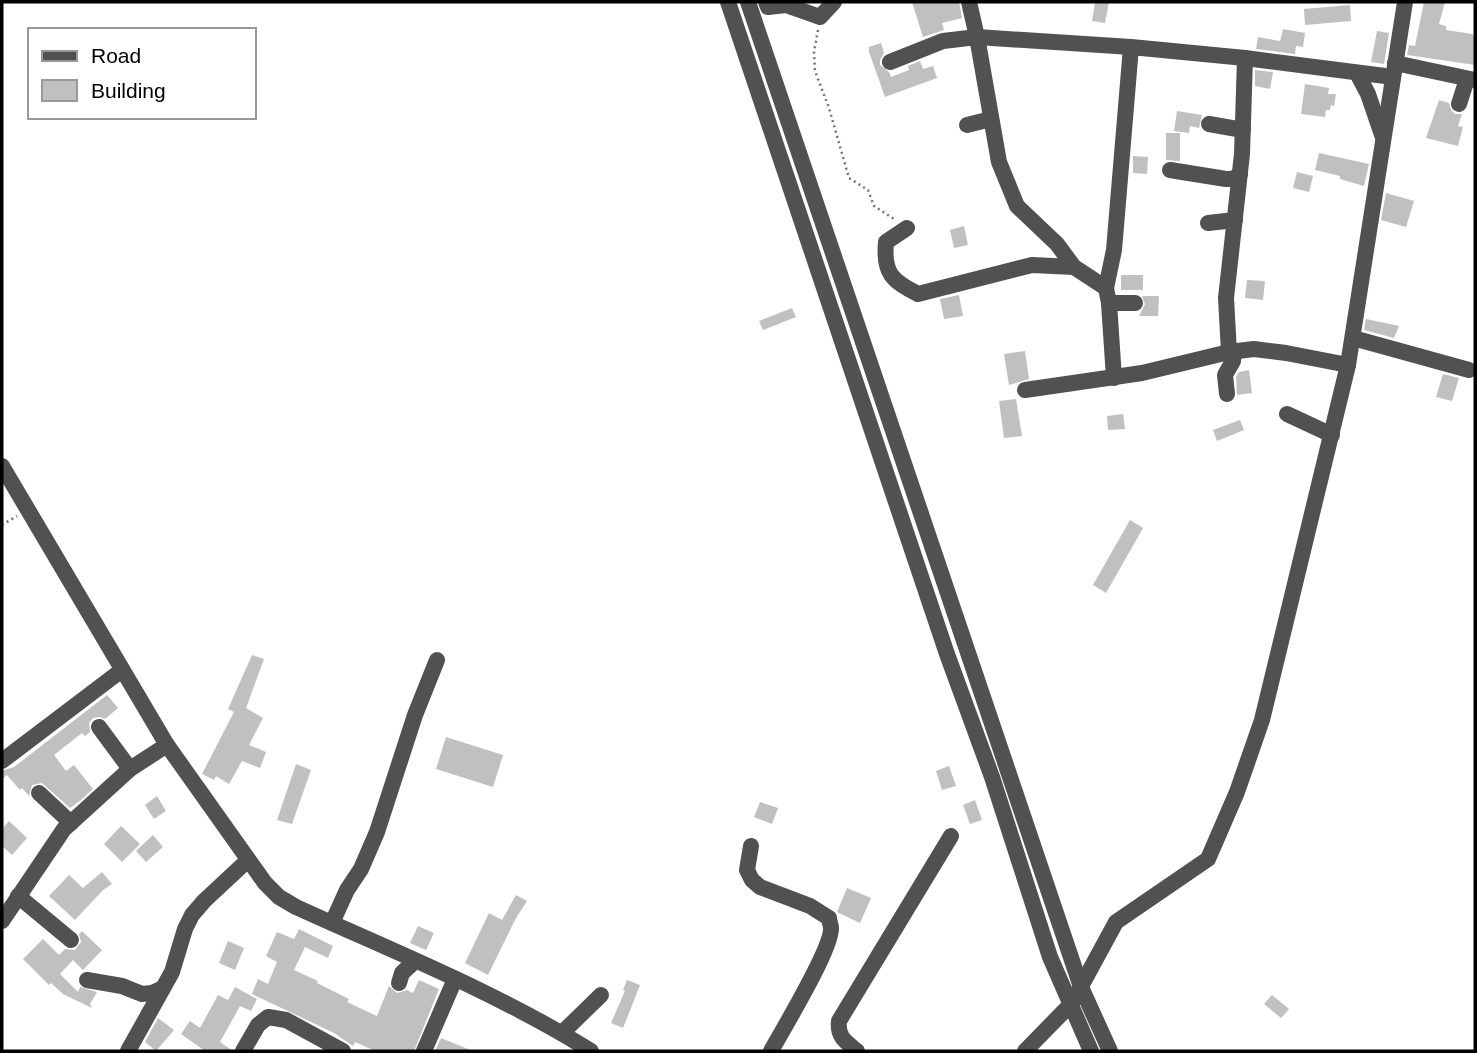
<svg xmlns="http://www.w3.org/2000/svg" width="1477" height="1053" font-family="Helvetica,sans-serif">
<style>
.building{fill:#c0c0c0}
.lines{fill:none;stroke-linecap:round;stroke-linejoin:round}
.path{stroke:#737373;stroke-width:2.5;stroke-dasharray:2 3.5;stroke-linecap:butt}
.minor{stroke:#515151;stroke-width:16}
</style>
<rect width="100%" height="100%" fill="#fff"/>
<!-- building -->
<g class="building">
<path d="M912,2H959L962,18L942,23L944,30L923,37Z"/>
<path d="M1095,2H1109L1105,23L1092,21Z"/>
<path d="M1424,2H1445L1439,24L1446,26V30L1472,34L1475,37V65L1407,55L1409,45L1415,46Z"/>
<path d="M1350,5L1351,21L1305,25L1304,9Z"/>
<path d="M1283,29L1305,33L1303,47L1296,46L1295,54L1256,49L1258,37L1280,41Z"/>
<path d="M1377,31L1389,33L1384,64L1371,62Z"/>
<path d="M881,43L884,53L880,60V65L889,72L891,77L909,70L908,66L920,61L923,69L933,66L937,78L885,97L869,52V47Z"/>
<path d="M1255,70L1273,72L1270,89L1255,86Z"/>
<path d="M1305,84L1329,88L1328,94H1336L1334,106L1331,105L1330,110H1326L1325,117L1301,114Z"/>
<path d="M1439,100L1449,103L1451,110L1455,114H1462L1458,126L1463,127L1458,146L1426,138Z"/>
<path d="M1177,111L1202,115L1199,128L1190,126L1189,133L1174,131Z"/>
<path d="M1166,133H1180V161L1166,160Z"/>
<path d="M1319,153L1369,164L1364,186L1340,179V176L1315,170Z"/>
<path d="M1133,156L1148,157L1147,174L1133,173Z"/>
<path d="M1297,172L1313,176L1309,192L1293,188Z"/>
<path d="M1386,193L1414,201L1406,227L1381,220Z"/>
<path d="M964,226L968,245L954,248L950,230Z"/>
<rect x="1121" y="275" width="22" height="15"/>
<path d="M1247,280L1265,281L1263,300L1245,298Z"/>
<path d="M959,295L963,316L944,319L940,299Z"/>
<path d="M1142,296H1159L1158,316H1139L1145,304Z"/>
<path d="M792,308L796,317L763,330L759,321Z"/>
<path d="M1366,319L1399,326L1394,338L1364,330Z"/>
<path d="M1025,351L1029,379L1009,385L1004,354Z"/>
<path d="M1249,370L1252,393L1237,395L1236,377L1239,372Z"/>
<path d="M1443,374L1459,378L1452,401L1436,397Z"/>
<path d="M1016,399L1022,436L1004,438L999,401Z"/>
<path d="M1123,414L1125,429L1108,430L1107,416Z"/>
<path d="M1240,420L1244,430L1217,441L1213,430Z"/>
<path d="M1130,520L1143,528L1106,593L1093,585Z"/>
<path d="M252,655L264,659L246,708L263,718L249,745L266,752L260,768L242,761L229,784L216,776L214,780L202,774L234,712L228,709Z"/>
<path d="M107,695L118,708L105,719L99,717L93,718L89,723L90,732L85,736L82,733L54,755L66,771L74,765L93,789L81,800L70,808L42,783L32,785L29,796L22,788L20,790L7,775L2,779V771L14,767Z"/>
<path d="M446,737L503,755L493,787L436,769Z"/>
<path d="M296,764L311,770L292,824L277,820Z"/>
<path d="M949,766L956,786L942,790L936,771Z"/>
<path d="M157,796L166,811L154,819L145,805Z"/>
<path d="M975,800L982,820L970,824L963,805Z"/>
<path d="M760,802L778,808L772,824L754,817Z"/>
<path d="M9,821L27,838L12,855L2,846V829Z"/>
<path d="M121,826L140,844L122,862L104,844Z"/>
<path d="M153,835L163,847L146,862L136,851Z"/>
<path d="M102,872L112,884L103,890L75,920L49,896L69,875L83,888Z"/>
<path d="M847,888L871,898L860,923L837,912Z"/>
<path d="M516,895L527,901L516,918L488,975L465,963L489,913L502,920Z"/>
<path d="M418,926L434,933L426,950L410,943Z"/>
<path d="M299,929L333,946L328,958L305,947L294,970L318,981L317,983L349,999L347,1002L377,1016L389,986L397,993L407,990L413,993L419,980L439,989L414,1051H375L355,1042L353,1046L334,1033L252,994L258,979L268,984L277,962L266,956L277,932L294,939Z"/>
<path d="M82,931L102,950L83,970L73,960L60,974L78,992L80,987L97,992L90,1004L92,1008L63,994L51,983L49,985L23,959L43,939L59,955L65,949L75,950L81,942L79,934Z"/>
<path d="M228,941L244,948L235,970L219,963Z"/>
<path d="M627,980L640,985L623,1028L611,1023L625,991L623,990Z"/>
<path d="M235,987L257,999L251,1011L240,1006L220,1042L233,1051H205L181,1034L190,1021L200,1028L218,995L228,1000Z"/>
<path d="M1272,995L1289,1009L1281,1018L1264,1004Z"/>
<path d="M158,1018L174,1030L156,1051L145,1042Z"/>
<path d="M441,1038L473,1051H435Z"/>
</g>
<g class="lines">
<!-- path -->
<g class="path">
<path d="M818,30L814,52L815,71L829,108L849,178L868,190L874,206L894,219"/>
<path d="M2,525L17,516"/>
</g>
<!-- minor -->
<g class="minor">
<path d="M728,2L947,654L992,777L1050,957L1091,1051"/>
<path d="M748,2L1081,987L1110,1051"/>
<path d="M766,2L768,7L786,5L820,17L834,2"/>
<path d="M969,2L977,37L1131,47"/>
<path d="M890,62L943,41L977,37L999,162L1017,206L1057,244L1074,267L1106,288"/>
<path d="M1395,63L1475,80"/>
<path d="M1357,73L1368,94L1382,135"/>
<path d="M1459,104L1467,79"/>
<path d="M1209,124L1243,130"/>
<path d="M967,125L991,119"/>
<path d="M1170,170L1226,179H1233L1240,174"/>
<path d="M1208,223L1235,220"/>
<path d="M907,228L886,242C883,273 892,281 918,294L1032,265L1074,267"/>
<path d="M1109,303H1135"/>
<path d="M1353,338L1469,370"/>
<path d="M1229,352L1226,298L1242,154L1245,58"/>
<path d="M1114,378L1109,303L1106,288L1114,250L1131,47L1245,58L1393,77"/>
<path d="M1025,390L1142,373L1229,352L1254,349L1286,353L1348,365"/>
<path d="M1227,394L1225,375L1233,361L1234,352"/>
<path d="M1287,414L1332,435"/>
<path d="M2,466L167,745L265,883L279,897L296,907C395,952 498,993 591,1051"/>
<path d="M99,727L130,769"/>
<path d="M2,761L122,670"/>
<path d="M39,793L71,823"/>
<path d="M751,846L747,870L752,880L760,887L810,906L829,918C829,921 831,925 831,928C832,949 783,1029 771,1051"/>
<path d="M18,896L71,940"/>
<path d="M2,921L64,829L130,769L167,745"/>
<path d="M332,923L347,890L361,869L377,832L415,715L437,660"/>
<path d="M87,980L122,986L142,994L152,993L163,988"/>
<path d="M399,983L402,973L415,961"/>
<path d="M562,1033L601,995"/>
<path d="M128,1051L172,972L185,929L192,915L204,901L248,860"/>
<path d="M243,1051L258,1025L268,1017L286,1020L343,1051"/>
<path d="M424,1051L455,979"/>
<path d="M857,1051C846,1042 837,1037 839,1021L951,836"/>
<path d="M1025,1051L1072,1003L1116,922L1208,859L1237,792L1262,720L1348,365L1405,2"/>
</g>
</g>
<!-- border -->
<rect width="1477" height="1053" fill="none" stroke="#000000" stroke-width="7"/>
<!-- legend -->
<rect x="28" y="28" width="228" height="91" fill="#ffffff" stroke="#999999" stroke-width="2"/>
<rect x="42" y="51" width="35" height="10" fill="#515151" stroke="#999999" stroke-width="2"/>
<text x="91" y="63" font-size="21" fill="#000000">Road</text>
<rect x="42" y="80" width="35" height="21" fill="#c0c0c0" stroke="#999999" stroke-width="2"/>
<text x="91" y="98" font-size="21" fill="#000000">Building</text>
</svg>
